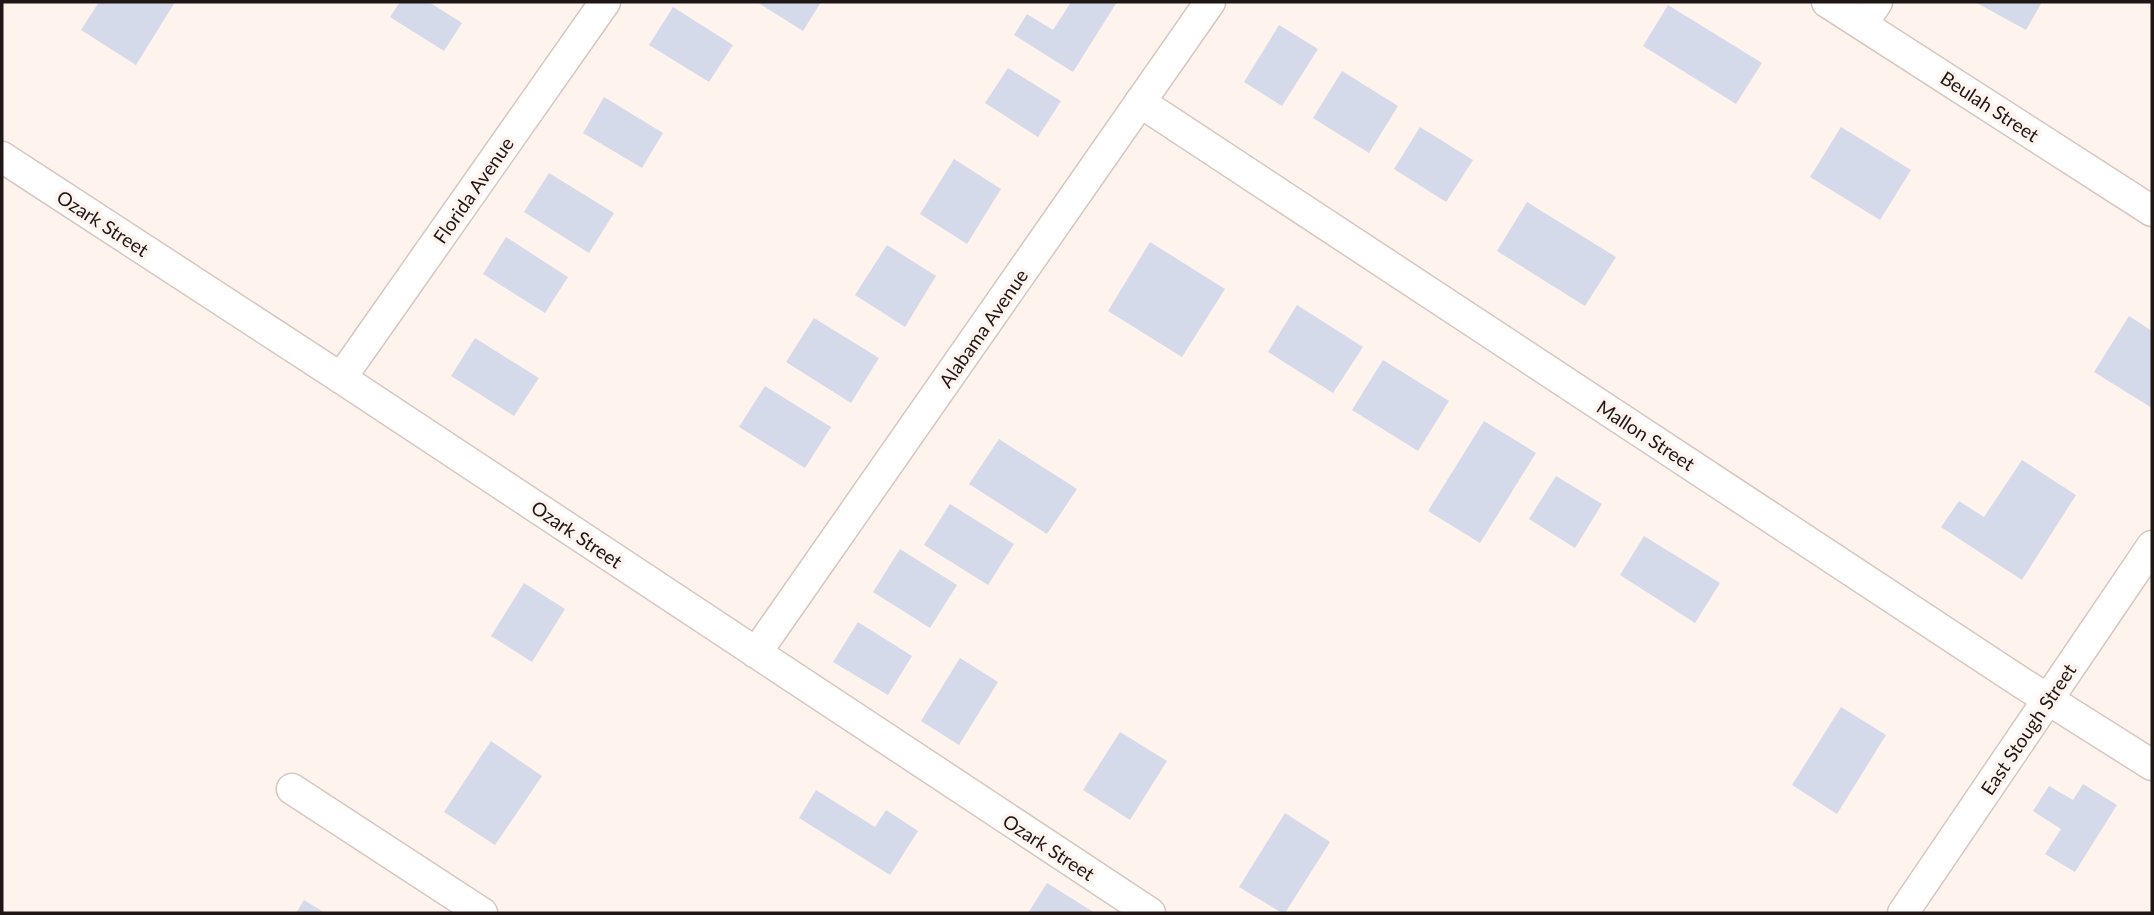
<svg xmlns="http://www.w3.org/2000/svg" width="2154" height="915" font-family="Lato,sans-serif">
<style>
.building{fill:#d5daeb}
.lines{fill:none;stroke-linecap:round;stroke-linejoin:round}
.street-casing{stroke:#d8c6bf;stroke-width:33}
.street{stroke:#fff;stroke-width:30}
.labels{text-anchor:middle;dominant-baseline:central;stroke-width:7;stroke-linejoin:round;paint-order:stroke}
.street-label{font-size:19px;fill:#1e1715;stroke:#fff3ee}
</style>
<rect width="100%" height="100%" fill="#fff3ee"/>
<!-- building -->
<g class="building">
<path d="M99,2H175L136,65L81,30Z"/>
<path d="M400,2H429L462,23L444,51L390,17Z"/>
<path d="M757,2H821L803,31Z"/>
<path d="M1071,2H1117L1073,72L1014,35L1027,14L1053,30Z"/>
<path d="M1975,2H2042L2026,30Z"/>
<path d="M1668,5L1762,63L1736,104L1643,46Z"/>
<path d="M673,7L733,45L709,82L649,45Z"/>
<path d="M1279,25L1318,49L1282,106L1244,82Z"/>
<path d="M1008,68L1061,101L1038,137L985,103Z"/>
<path d="M1342,71L1398,106L1369,153L1313,118Z"/>
<path d="M604,97L663,133L642,168L583,133Z"/>
<path d="M1420,127L1473,160L1446,202L1394,169Z"/>
<path d="M1841,127L1911,170L1880,220L1810,177Z"/>
<path d="M954,159L1001,189L967,244L920,214Z"/>
<path d="M549,173L614,213L589,253L524,212Z"/>
<path d="M1527,202L1616,257L1585,306L1497,251Z"/>
<path d="M506,237L568,277L545,313L483,274Z"/>
<path d="M1150,242L1225,289L1182,357L1108,311Z"/>
<path d="M887,245L936,276L905,327L855,295Z"/>
<path d="M1297,305L1363,347L1333,393L1268,352Z"/>
<path d="M2129,316L2152,331V408L2094,372Z"/>
<path d="M814,318L879,358L851,403L786,362Z"/>
<path d="M475,338L539,378L514,416L451,376Z"/>
<path d="M1383,360L1449,401L1418,451L1352,410Z"/>
<path d="M765,386L831,427L805,468L739,427Z"/>
<path d="M1484,421L1536,453L1480,543L1428,511Z"/>
<path d="M999,439L1077,489L1047,534L969,484Z"/>
<path d="M2022,460L2076,495L2022,580L1941,527L1959,501L1984,517Z"/>
<path d="M1556,476L1602,504L1575,548L1529,519Z"/>
<path d="M950,504L1014,544L988,585L924,545Z"/>
<path d="M1644,536L1720,583L1695,623L1620,575Z"/>
<path d="M900,549L957,585L930,628L873,592Z"/>
<path d="M524,583L565,609L532,662L491,636Z"/>
<path d="M858,622L912,656L888,695L833,662Z"/>
<path d="M960,658L998,682L959,745L921,721Z"/>
<path d="M1841,707L1886,735L1837,814L1792,785Z"/>
<path d="M1120,732L1167,761L1130,820L1083,790Z"/>
<path d="M491,741L542,776L495,845L444,812Z"/>
<path d="M2083,784L2117,805L2075,872L2045,854L2061,829L2033,811L2049,786L2073,800Z"/>
<path d="M816,790L875,827L886,810L918,831L890,875L799,818Z"/>
<path d="M1285,813L1330,842L1285,913H1282L1239,887Z"/>
<path d="M1047,883L1095,913H1028Z"/>
<path d="M304,900L325,913H296Z"/>
</g>
<g class="lines">
<defs>
<g id="street">
<path d="M1827,2L2152,211"/>
<path d="M1862,24L1877,2"/>
<path d="M1140,102L2022,683L2152,765"/>
<path d="M2,157L341,378L1150,913"/>
<path d="M341,378L605,2"/>
<path d="M756,653L1210,2"/>
<path d="M292,789L482,913"/>
<path d="M1903,913L2152,546"/>
</g>
</defs>
<!-- street casing -->
<use href="#street" class="street-casing"/>
<!-- street -->
<use href="#street" class="street"/>
</g>
<g class="labels">
<!-- street labels -->
<g class="street-label">
<text transform="translate(1990 106) rotate(33)">Beulah Street</text>
<text transform="translate(473 190) rotate(-55)">Florida Avenue</text>
<text transform="translate(103 223) rotate(33)">Ozark Street</text>
<text transform="translate(983 328) rotate(-55)">Alabama Avenue</text>
<text transform="translate(1646 435) rotate(33)">Mallon Street</text>
<text transform="translate(577 534) rotate(34)">Ozark Street</text>
<text transform="translate(2028 729) rotate(-56)">East Stough Street</text>
<text transform="translate(1049 847) rotate(33)">Ozark Street</text>
</g>
</g>
<!-- border -->
<rect width="2154" height="915" fill="none" stroke="#1e1715" stroke-width="7"/>
</svg>
